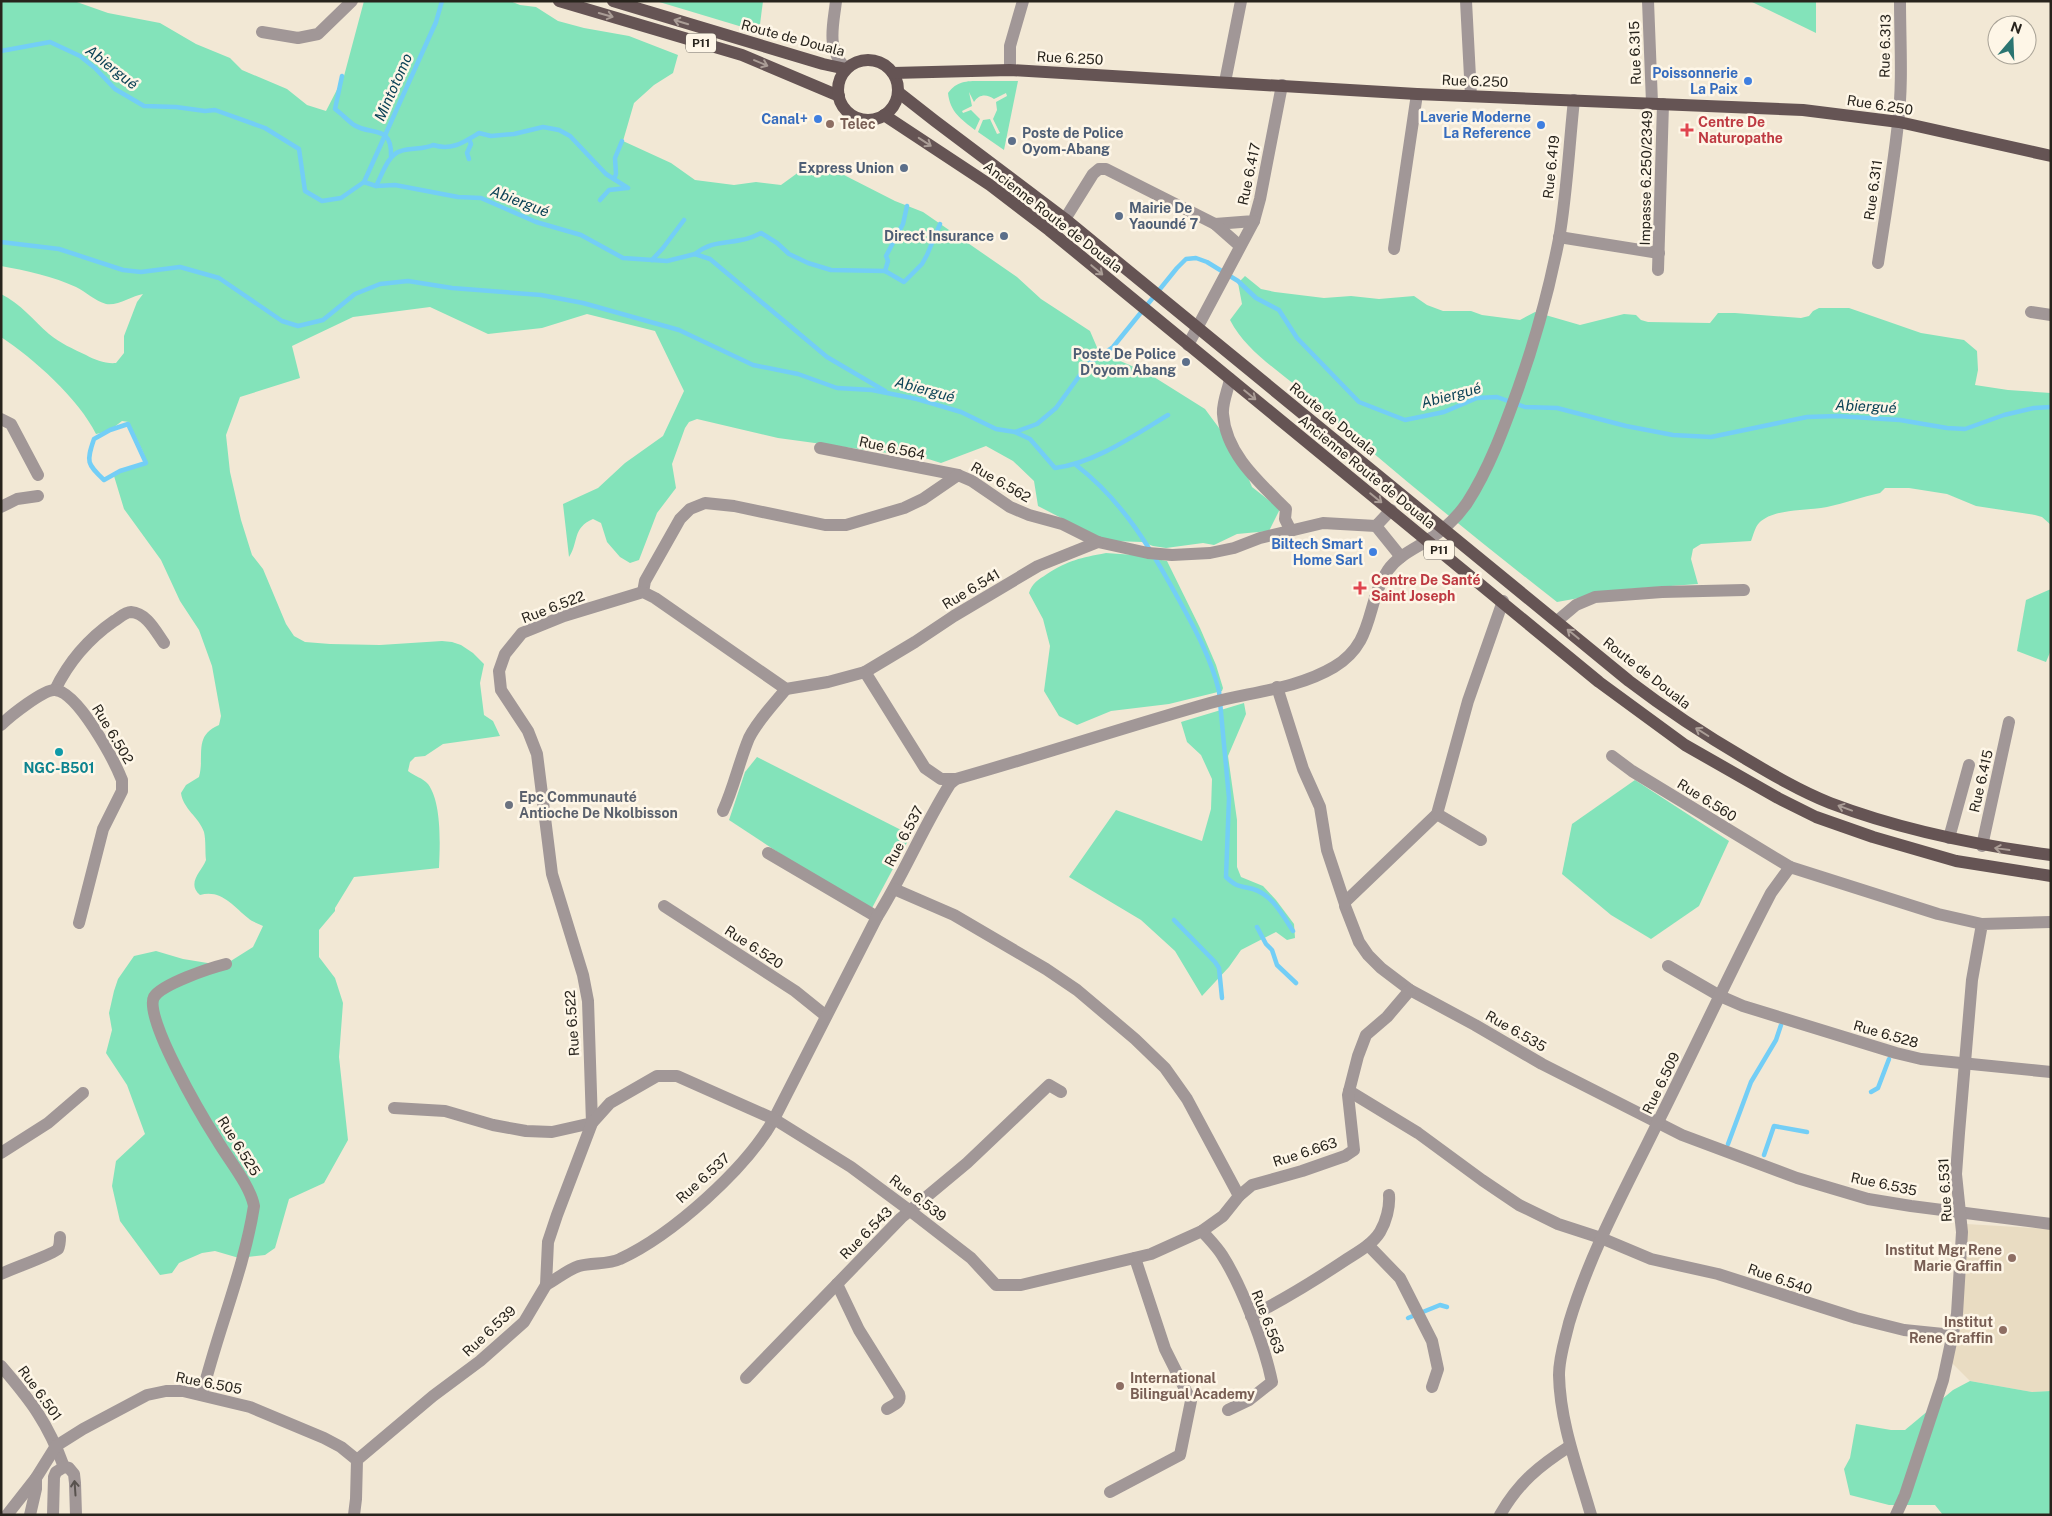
<svg xmlns="http://www.w3.org/2000/svg" width="2052" height="1516" font-family="'Public Sans',sans-serif">
<style>
.built{fill:#e9dcc2}
.green{fill:#83e3ba}
.lines{fill:none;stroke-linecap:round;stroke-linejoin:round}
.stream{stroke:#73cef6;stroke-width:4.5}
.minor{stroke:#a19797;stroke-width:12}
.major{stroke:#655454;stroke-width:12}
.oneway{stroke:#aa9d96}
.oneway2{stroke:#58524e}
.shop-dot{fill:#3f7fe0;stroke:#fef6e7;stroke-width:2}
.education-dot{fill:#8d6e63;stroke:#fef6e7;stroke-width:2}
.health-dot{fill:#e0444e;stroke:#fef6e7;stroke-width:2}
.service-dot{fill:#5c6f8a;stroke:#fef6e7;stroke-width:2}
.culture-dot{fill:#0f9aa8;stroke:#fef6e7;stroke-width:2}
.worship-dot{fill:#6b7280;stroke:#fef6e7;stroke-width:2}
.labels{text-anchor:middle;dominant-baseline:central;stroke-width:5;stroke-linejoin:round;paint-order:stroke}
.shield{fill:#fef6e7;stroke:#68635a;stroke-width:1}
.shield-label{font-size:12px;font-weight:bold;fill:#28241d}
.street-label{font-size:14px;fill:#28241d;stroke:#fef6e7}
.shop-label{font-size:14px;font-weight:bold;fill:#366cbe;stroke:#fef6e7;text-anchor:end}
.health-label{font-size:14px;font-weight:bold;fill:#be3a42;stroke:#fef6e7;text-anchor:start}
.education-label{font-size:14px;font-weight:bold;fill:#785e54;stroke:#fef6e7;text-anchor:start}
.service-label{font-size:14px;font-weight:bold;fill:#4e5e75;stroke:#fef6e7;text-anchor:end}
.culture-label{font-size:14px;font-weight:bold;fill:#0d838f;stroke:#fef6e7}
.worship-label{font-size:14px;font-weight:bold;fill:#5b616d;stroke:#fef6e7;text-anchor:start}
.water-label{font-size:15px;font-style:italic;fill:#0d4357;stroke:#fef6e7}
</style>
<rect width="100%" height="100%" fill="#f2e8d5"/>
<!-- built -->
<path class="built" d="M1966,1224L2051,1229V1391L2032,1392L1970,1381L1947,1358Z"/>
<!-- green -->
<g class="green">
<path d="M1,1H74L108,13L160,23L196,44L230,58L242,70L287,89L307,105L326,111L344,76L364,1H510L520,5L536,7L558,21L584,28L629,36L678,55L673,73L654,85L634,103L623,141L671,163L695,180L734,185L756,182L781,185L803,169L837,175L842,174L895,201L923,212L1017,277L1041,299L1090,331L1099,352L1146,372L1205,409L1239,455L1252,487L1280,509L1269,531L1237,534L1214,545L1203,543L1166,548L1153,546L1142,542L1113,541L1098,537L1038,506L1034,481L1013,461L986,446L941,463L925,458L778,438L697,419L689,422L685,428L672,464L676,488L657,513L639,560L630,563L620,557L607,542L601,523L593,519C572,528 579,542 569,557L563,504L598,488L625,463L663,436L684,391L655,331L587,314L542,328L488,334L430,307L353,317L292,346L300,378L240,397L226,435L230,472L241,520L252,555L263,569L286,624L294,636L305,642L330,644L380,645L442,641L452,642L461,645L473,653L484,664L480,683L484,715L493,721L500,736L443,744L425,756L415,757L410,762L408,771C414,776 423,778 428,784C442,803 440,845 439,868L354,877L335,908V911L319,930V957L335,978L343,1003L339,1057L348,1140L324,1183L289,1199L275,1248L265,1255L239,1258L215,1251L202,1253L179,1263L172,1273L160,1275L120,1221L112,1186L116,1161L145,1134L127,1085L106,1053L112,1030L109,1013L114,991L118,979L134,956L156,951L183,959L220,965L226,964L253,947L263,926C258,923 252,922 248,918C233,906 221,889 200,895C186,883 202,871 206,860C205,852 206,840 204,832C199,817 183,809 181,793L186,785L199,777C205,755 193,736 219,725L221,716L212,666L199,630L180,601L161,560L124,509L114,476C124,468 138,468 146,460C145,454 132,430 129,422L122,421L109,431L96,434C79,399 33,358 1,337V294C21,304 33,320 49,334C60,343 73,349 86,355C95,360 106,364 116,363L124,353V336L137,302L143,294C132,296 118,306 106,304C95,301 86,292 76,287C55,277 24,270 1,266Z"/>
<path d="M656,1H763L759,32Z"/>
<path d="M1750,1H1816V33Z"/>
<path d="M980,81H1018L1004,150L978,132L983,120L990,119L997,134L1000,133L993,119L997,110L996,102L1007,96L1006,93L994,99C987,94 979,94 974,102L969,92L972,106L962,111L963,113L971,110L980,119L975,130C961,119 950,112 948,93C957,81 966,81 980,81Z"/>
<path d="M1245,276L1261,289L1275,292L1324,298L1351,296L1379,299L1414,296L1427,305L1443,311H1471L1482,315L1520,320L1535,312L1580,325L1624,314L1636,315L1641,320L1648,322L1710,323L1718,313H1735L1801,318L1809,316L1813,311L1819,308H1849L1921,333L1964,340L1977,351L1978,370L1975,385L2008,390L2051,393V525L2042,517L2035,515L1976,506L1947,494L1909,488H1885L1880,493C1862,497 1845,503 1827,507C1808,511 1774,508 1759,523C1755,527 1753,536 1751,541L1701,544L1693,549L1691,559L1698,584L1629,589L1557,602C1470,534 1385,465 1302,391C1277,369 1246,351 1230,320L1242,304L1238,283Z"/>
<path d="M1106,553L1134,555L1167,561L1200,628L1216,665L1223,688L1222,691L1169,704L1111,711L1077,725L1059,716L1044,691L1050,646L1043,619L1029,593C1032,583 1038,580 1047,574C1069,560 1080,558 1106,553Z"/>
<path d="M2051,589V650L2046,662L2017,651L2026,600Z"/>
<path d="M1244,703L1246,714L1228,756L1237,820V867L1241,877L1263,886L1276,900L1294,924L1295,938L1287,940L1276,932L1241,950L1229,967L1202,996L1175,951L1141,920L1069,877L1116,810L1202,841L1211,809L1212,779L1201,755L1187,742L1181,722Z"/>
<path d="M757,757L911,835L872,908L799,866L729,820L745,772Z"/>
<path d="M1635,780L1729,841L1699,906L1651,939L1611,915L1562,874L1572,824Z"/>
<path d="M1970,1381L2032,1392L2051,1391V1515H1943L1935,1505H1889L1850,1495L1844,1469L1850,1458L1856,1424L1891,1430H1905L1953,1390Z"/>
</g>
<g class="lines">
<!-- stream -->
<g class="stream">
<path d="M1,51L50,42L80,56L95,68L115,89L144,106L176,107L205,111L215,110L265,128L299,149L305,191L322,201L341,198L364,182L376,186L395,185L458,197L481,198L536,222L581,235L623,258L667,261L695,254L710,259L827,357L885,391"/>
<path d="M342,76L335,109C342,114 347,120 354,125C371,136 392,124 391,156"/>
<path d="M469,159L467,153L471,144L469,139"/>
<path d="M614,179L616,174L615,158L622,141"/>
<path d="M364,182L436,22L442,1"/>
<path d="M376,186C382,175 388,154 401,151C412,147 423,150 433,145C452,151 464,142 479,133L491,136L514,134L543,127L559,130L570,136L606,174L628,188"/>
<path d="M600,200L609,190L627,188"/>
<path d="M1,242L59,249L123,270L141,272L180,267L219,278L282,321L298,326L323,320L355,294L380,284L408,281L452,288L541,295L583,303L679,330L753,365L798,374L837,388L872,390L917,399L961,412L996,429L1015,432L1037,424L1056,408L1088,364L1113,347L1177,268L1186,259L1196,258L1207,262L1238,281L1256,298L1279,310L1297,338L1359,402L1405,420L1444,412L1477,398L1497,397L1525,407L1557,408L1626,426L1673,435L1711,437L1807,417L1837,416L1900,420L1947,428L1965,429L2004,415L2034,408L2051,407"/>
<path d="M695,254C712,241 722,244 741,240C748,239 755,236 761,233L777,243L789,254L808,263L831,270L885,271L904,282L922,264L927,255L940,224"/>
<path d="M652,260L663,248L684,220"/>
<path d="M885,271L888,261L886,256L903,224L907,206"/>
<path d="M128,424L146,463L120,471L104,480C87,464 86,462 94,439L110,430Z"/>
<path d="M1015,432L1030,439L1055,468C1095,463 1133,436 1168,415"/>
<path d="M1076,465C1123,501 1151,549 1179,600C1195,629 1211,658 1219,691L1229,798L1226,877C1239,889 1239,885 1253,889C1273,895 1283,916 1293,931"/>
<path d="M1174,920L1215,962L1219,968L1222,998"/>
<path d="M1257,927L1266,944L1272,950L1277,965L1296,983"/>
<path d="M1871,1092L1878,1088L1889,1059"/>
<path d="M1728,1144L1751,1082L1776,1040L1781,1025"/>
<path d="M1764,1155L1774,1126L1807,1132"/>
<path d="M1408,1318L1440,1305L1447,1307"/>
</g>
<!-- minor -->
<g class="minor">
<path d="M836,1C833,28 826,47 846,69"/>
<path d="M1466,1L1471,96"/>
<path d="M1648,1L1652,103"/>
<path d="M262,32L298,38L318,34L352,1"/>
<path d="M1010,70V46L1023,1"/>
<path d="M1225,82L1241,1"/>
<path d="M1065,219L1093,174L1099,169H1106L1215,224L1254,221L1260,199L1282,85"/>
<path d="M1215,224L1240,246"/>
<path d="M1559,237L1659,253"/>
<path d="M1394,249L1417,94"/>
<path d="M1878,263C1885,217 1893,170 1898,123C1903,83 1900,42 1900,1"/>
<path d="M1658,270L1663,104"/>
<path d="M2031,312L2051,315"/>
<path d="M1188,345L1254,221"/>
<path d="M1230,379C1228,390 1222,403 1223,414C1226,454 1259,482 1286,509L1285,519L1291,531"/>
<path d="M1,419L11,424L38,475"/>
<path d="M820,448L958,475"/>
<path d="M1,507L17,499L38,496"/>
<path d="M1376,526L1401,557"/>
<path d="M643,592L645,581L680,519L690,509L705,503L734,506L825,525H846L904,508L923,499L958,475L972,481L1010,507L1029,515L1062,524L1098,542L1148,553L1172,555L1210,553L1234,548L1260,538L1323,523L1376,526L1391,510"/>
<path d="M1503,601L1468,701L1437,814L1345,902V906L1359,942L1368,955L1381,968L1410,990L1475,1025L1542,1064L1682,1135L1797,1178L1868,1199L1911,1206L2051,1224"/>
<path d="M1557,621L1576,605L1595,597L1662,592L1744,590"/>
<path d="M865,672L915,642L954,616L1038,566L1098,542"/>
<path d="M1277,687L1303,769L1320,807L1327,850L1345,904"/>
<path d="M55,690C69,661 88,639 114,621C119,618 125,612 131,612C147,613 156,632 164,643"/>
<path d="M1,725C10,716 44,689 55,690C78,692 114,760 122,780V791L103,829L79,923"/>
<path d="M1612,756L1632,771L1790,867"/>
<path d="M723,811C734,787 739,762 749,738C758,720 773,705 786,689"/>
<path d="M1437,814L1481,840"/>
<path d="M1949,838L1969,765"/>
<path d="M1982,846L2009,722"/>
<path d="M768,853L877,917"/>
<path d="M664,906L795,991L826,1016"/>
<path d="M1668,966L1720,996L1743,1006L1896,1053L1921,1059L2051,1072"/>
<path d="M1349,1091L1418,1133L1482,1180L1519,1205L1558,1224L1601,1238L1651,1259L1718,1274L1856,1318L1904,1330L1953,1335"/>
<path d="M394,1108L445,1111L493,1125L526,1131L552,1132L592,1123L588,1001L583,975L552,874L537,754L528,731L501,690L499,671L505,654L522,633L564,616L643,592L655,598L786,689L828,682L865,672L925,768L941,779H956"/>
<path d="M1,1153L48,1123L83,1093"/>
<path d="M1239,1196L1252,1185L1302,1171L1345,1156L1354,1150L1348,1095L1358,1056L1366,1035L1387,1017L1410,990"/>
<path d="M1202,1231C1209,1239 1217,1247 1222,1255C1242,1286 1265,1347 1272,1382L1249,1400L1228,1410"/>
<path d="M1368,1245L1400,1278L1432,1341L1438,1369L1432,1387"/>
<path d="M1,1274C11,1269 54,1254 58,1249C60,1245 60,1241 60,1237"/>
<path d="M837,1284L859,1330L899,1394C902,1403 893,1405 887,1409"/>
<path d="M546,1285C557,1279 567,1270 579,1266C592,1262 608,1265 620,1259C672,1235 746,1169 774,1119L877,917C904,874 923,827 950,784L956,779C1041,755 1125,727 1210,703C1251,692 1297,689 1334,667C1376,642 1365,603 1388,570C1397,557 1412,550 1425,542C1441,532 1456,519 1467,503C1489,469 1504,428 1518,389C1535,341 1549,290 1559,239C1567,193 1569,146 1574,100"/>
<path d="M1251,1316C1283,1300 1314,1281 1344,1261C1356,1253 1372,1245 1380,1232C1386,1222 1390,1207 1389,1195"/>
<path d="M1,1366C31,1401 48,1423 64,1467"/>
<path d="M746,1378L901,1218L967,1163L1049,1085L1061,1092"/>
<path d="M202,1395C217,1332 244,1270 254,1206C250,1185 228,1159 217,1140C203,1118 143,1017 154,997C162,984 210,968 226,964"/>
<path d="M1110,1492L1180,1455L1191,1401L1165,1349L1135,1258"/>
<path d="M7,1515L36,1478L56,1446L83,1429L147,1395L166,1391H183L250,1407L324,1438L341,1447L357,1460"/>
<path d="M30,1515L36,1489V1478"/>
<path d="M53,1515L54,1477L56,1472L64,1467L69,1468L74,1474L75,1483L76,1515"/>
<path d="M354,1515L356,1499L357,1460L433,1396L480,1361L524,1322L546,1285L548,1242L557,1215L592,1123L610,1103L657,1076H677L774,1119L851,1167L909,1210L971,1258L996,1285H1021L1151,1254L1202,1231L1223,1216L1239,1196L1187,1099L1165,1068L1135,1039L1077,990L1046,969L954,915L894,889"/>
<path d="M1500,1515C1519,1482 1539,1466 1570,1446"/>
<path d="M1591,1515C1578,1469 1560,1423 1559,1375C1559,1357 1565,1340 1569,1323C1590,1252 1627,1186 1659,1120C1697,1044 1732,968 1771,893L1790,867L1938,914L1982,924"/>
<path d="M1896,1515L1905,1495L1943,1380L1957,1314L1962,1232L1956,1174L1959,1133L1972,980L1982,924L2051,922"/>
</g>
<!-- major -->
<g class="major">
<path d="M559,1L742,55L839,96"/>
<path d="M613,1L823,64L846,69"/>
<circle cx="868" cy="90" r="30"/>
<path d="M893,73L1010,70L1417,94L1803,110L1899,122L2051,156"/>
<path d="M898,92L935,121L1065,219L1629,681C1667,710 1705,735 1746,759C1773,775 1800,791 1830,803C1901,830 1975,845 2051,855"/>
<path d="M884,115L990,185L1049,230L1599,682L1685,745L1778,798L1816,817L1873,837L1956,861L2051,876"/>
</g>
</g>
<!-- one-way arrows -->
<defs><path id="oneway-shaft" d="M-6 0H5M1.5-3L5.5 0L1.5 3" fill="none" stroke-width="1.6" stroke-linecap="round" stroke-linejoin="round" transform="scale(1.25)"/></defs>
<g class="oneway">
<use href="#oneway-shaft" transform="translate(606 15) rotate(16)"/>
<use href="#oneway-shaft" transform="translate(681 22) rotate(-163)"/>
<use href="#oneway-shaft" transform="translate(761 63) rotate(23)"/>
<use href="#oneway-shaft" transform="translate(925 142) rotate(33)"/>
<use href="#oneway-shaft" transform="translate(1097 270) rotate(40)"/>
<use href="#oneway-shaft" transform="translate(1250 395) rotate(39)"/>
<use href="#oneway-shaft" transform="translate(1376 498) rotate(39)"/>
<use href="#oneway-shaft" transform="translate(1573 634) rotate(-141)"/>
<use href="#oneway-shaft" transform="translate(1702 732) rotate(-148)"/>
<use href="#oneway-shaft" transform="translate(1845 808) rotate(-160)"/>
<use href="#oneway-shaft" transform="translate(2002 849) rotate(-172)"/>
</g>
<use class="oneway2" href="#oneway-shaft" transform="translate(75 1488) rotate(-94)"/>
<!-- markers -->
<g class="shop-dot">
<circle cx="1748" cy="81" r="5"/>
<circle cx="818" cy="119" r="5"/>
<circle cx="1541" cy="125" r="5"/>
<circle cx="1373" cy="552" r="5"/>
</g>
<g class="education-dot">
<circle cx="830" cy="124" r="5"/>
<circle cx="2012" cy="1258" r="5"/>
<circle cx="2003" cy="1330" r="5"/>
<circle cx="1120" cy="1386" r="5"/>
</g>
<g class="health-dot">
<path d="M1684.5 122.5h5v5h5v5h-5v5h-5v-5h-5v-5h5z"/>
<path d="M1357.5 580.5h5v5h5v5h-5v5h-5v-5h-5v-5h5z"/>
</g>
<g class="service-dot">
<circle cx="1012" cy="141" r="5"/>
<circle cx="904" cy="168" r="5"/>
<circle cx="1119" cy="216" r="5"/>
<circle cx="1004" cy="236" r="5"/>
<circle cx="1186" cy="362" r="5"/>
</g>
<circle class="culture-dot" cx="59" cy="752" r="5"/>
<circle class="worship-dot" cx="509" cy="805" r="5"/>
<g class="labels">
<!-- shield labels -->
<g class="shield">
<rect x="686" y="33.5" width="30" height="19" rx="4"/>
<rect x="1424" y="540.5" width="30" height="19" rx="4"/>
</g>
<g class="shield-label">
<text x="701" y="43">P11</text>
<text x="1439" y="550">P11</text>
</g>
<!-- street labels -->
<g class="street-label">
<text transform="translate(793 38) rotate(15)">Route de Douala</text>
<text transform="translate(1885 46) rotate(-89)">Rue 6.313</text>
<text transform="translate(1635 53) rotate(-92)">Rue 6.315</text>
<text transform="translate(1070 58) rotate(3)">Rue 6.250</text>
<text transform="translate(1475 81) rotate(2)">Rue 6.250</text>
<text transform="translate(1880 105) rotate(9)">Rue 6.250</text>
<text transform="translate(1551 167) rotate(-84)">Rue 6.419</text>
<text transform="translate(1249 174) rotate(-78)">Rue 6.417</text>
<text transform="translate(1646 178) rotate(-89)">Impasse 6.250/2349</text>
<text transform="translate(1873 190) rotate(-82)">Rue 6.311</text>
<text transform="translate(1053 217) rotate(38)">Ancienne Route de Douala</text>
<text transform="translate(1333 419) rotate(39)">Route de Douala</text>
<text transform="translate(892 448) rotate(12)">Rue 6.564</text>
<text transform="translate(1367 472) rotate(39)">Ancienne Route de Douala</text>
<text transform="translate(1001 482) rotate(30)">Rue 6.562</text>
<text transform="translate(971 589) rotate(-31)">Rue 6.541</text>
<text transform="translate(553 607) rotate(-21)">Rue 6.522</text>
<text transform="translate(1647 673) rotate(38)">Route de Douala</text>
<text transform="translate(113 734) rotate(59)">Rue 6.502</text>
<text transform="translate(1981 781) rotate(-77)">Rue 6.415</text>
<text transform="translate(1707 800) rotate(32)">Rue 6.560</text>
<text transform="translate(904 836) rotate(-62)">Rue 6.537</text>
<text transform="translate(754 947) rotate(33)">Rue 6.520</text>
<text transform="translate(572 1023) rotate(-94)">Rue 6.522</text>
<text transform="translate(1516 1031) rotate(30)">Rue 6.535</text>
<text transform="translate(1886 1034) rotate(16)">Rue 6.528</text>
<text transform="translate(1661 1083) rotate(-64)">Rue 6.509</text>
<text transform="translate(239 1146) rotate(58)">Rue 6.525</text>
<text transform="translate(1305 1152) rotate(-18)">Rue 6.663</text>
<text transform="translate(703 1178) rotate(-42)">Rue 6.537</text>
<text transform="translate(1884 1184) rotate(12)">Rue 6.535</text>
<text transform="translate(1945 1190) rotate(-93)">Rue 6.531</text>
<text transform="translate(918 1198) rotate(37)">Rue 6.539</text>
<text transform="translate(866 1233) rotate(-45)">Rue 6.543</text>
<text transform="translate(1780 1279) rotate(19)">Rue 6.540</text>
<text transform="translate(1268 1322) rotate(69)">Rue 6.563</text>
<text transform="translate(489 1331) rotate(-43)">Rue 6.539</text>
<text transform="translate(209 1383) rotate(11)">Rue 6.505</text>
<text transform="translate(40 1393) rotate(54)">Rue 6.501</text>
</g>
<!-- shop labels -->
<g class="shop-label">
<text x="1738" y="73">Poissonnerie<tspan x="1738" dy="16">La Paix</tspan></text>
<text x="1531" y="117">Laverie Moderne<tspan x="1531" dy="16">La Reference</tspan></text>
<text x="808" y="119">Canal+</text>
<text x="1363" y="544">Biltech Smart<tspan x="1363" dy="16">Home Sarl</tspan></text>
</g>
<!-- health labels -->
<g class="health-label">
<text x="1698" y="122">Centre De<tspan x="1698" dy="16">Naturopathe</tspan></text>
<text x="1371" y="580">Centre De Santé<tspan x="1371" dy="16">Saint Joseph</tspan></text>
</g>
<!-- education labels -->
<g class="education-label">
<text x="840" y="124">Telec</text>
<text x="2002" y="1250" text-anchor="end">Institut Mgr Rene<tspan x="2002" dy="16">Marie Graffin</tspan></text>
<text x="1993" y="1322" text-anchor="end">Institut<tspan x="1993" dy="16">Rene Graffin</tspan></text>
<text x="1130" y="1378">International<tspan x="1130" dy="16">Bilingual Academy</tspan></text>
</g>
<!-- service labels -->
<g class="service-label">
<text x="1022" y="133" text-anchor="start">Poste de Police<tspan x="1022" dy="16">Oyom-Abang</tspan></text>
<text x="894" y="168">Express Union</text>
<text x="1129" y="208" text-anchor="start">Mairie De<tspan x="1129" dy="16">Yaoundé 7</tspan></text>
<text x="994" y="236">Direct Insurance</text>
<text x="1176" y="354">Poste De Police<tspan x="1176" dy="16">D'oyom Abang</tspan></text>
</g>
<!-- culture labels -->
<g class="culture-label">
<text x="59" y="768">NGC-B501</text>
</g>
<!-- worship labels -->
<g class="worship-label">
<text x="519" y="797">Epc Communauté<tspan x="519" dy="16">Antioche De Nkolbisson</tspan></text>
</g>
<!-- water labels -->
<g class="water-label">
<text transform="translate(112 67) rotate(38)">Abiergué</text>
<text transform="translate(393 87) rotate(-66)">Mintotomo</text>
<text transform="translate(520 201) rotate(21)">Abiergué</text>
<text transform="translate(925 389) rotate(15)">Abiergué</text>
<text transform="translate(1451 395) rotate(-15)">Abiergué</text>
<text transform="translate(1866 406) rotate(3)">Abiergué</text>
</g>
</g>
<!-- border -->
<rect width="2052" height="1516" fill="none" stroke="#28241d" stroke-width="5"/>
<!-- north arrow -->
<g transform="translate(2012 40) rotate(19)"><circle r="24" fill="#fef6e7" stroke="#a8a296"/>
<path d="M0-4L9 19L0 12L-9 19Z" fill="#2b7571"/>
<text y="-8" font-size="14" font-weight="bold" text-anchor="middle" fill="#28241d">N</text>
</g>
</svg>
